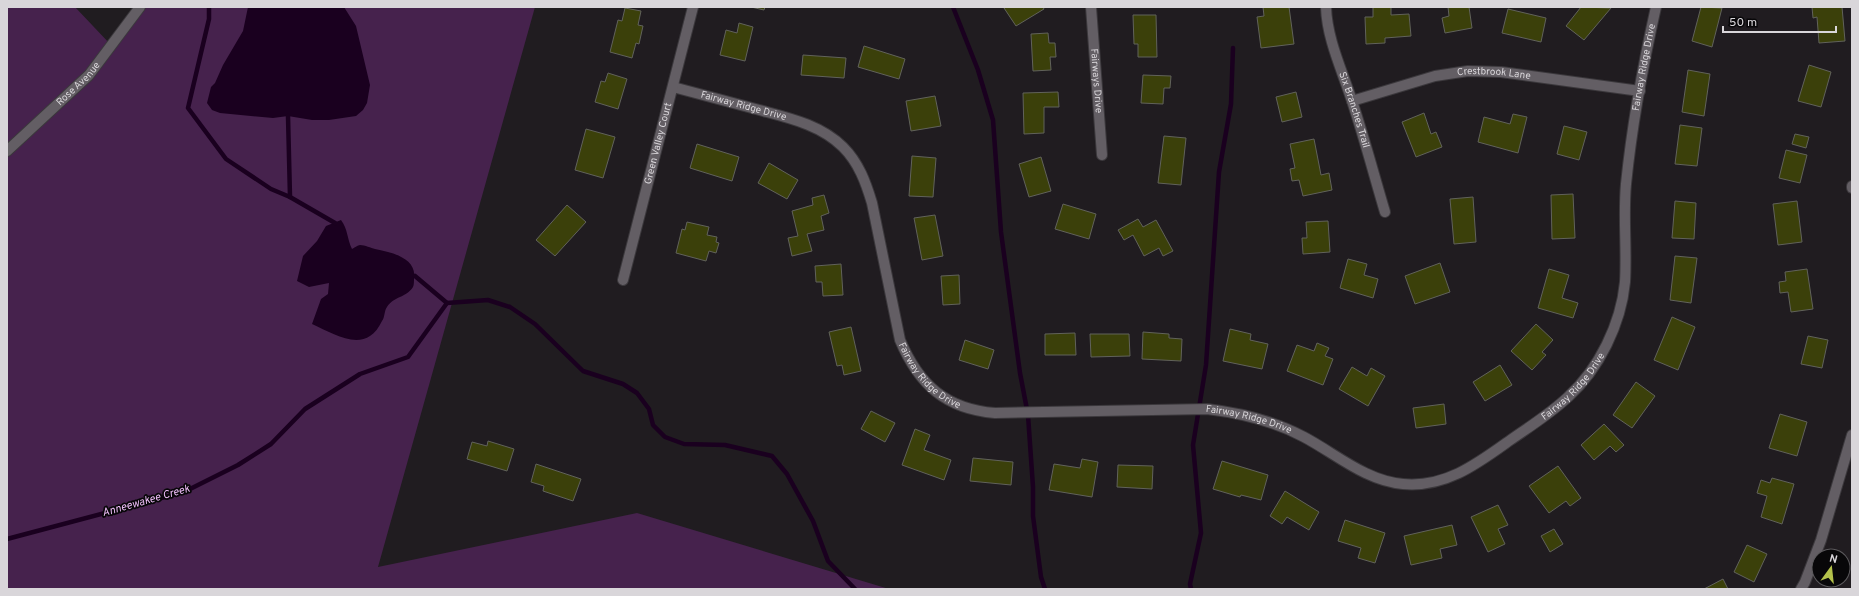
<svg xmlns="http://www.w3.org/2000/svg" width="1859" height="596" font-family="Overpass,sans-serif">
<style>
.green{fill:#46224d}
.water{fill:#1a001f}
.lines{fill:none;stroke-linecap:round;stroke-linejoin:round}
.stream{stroke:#1a001f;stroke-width:4.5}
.building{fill:#3b400a;stroke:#61625b}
.minor-casing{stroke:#3b383c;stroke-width:12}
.minor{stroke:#635e64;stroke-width:10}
.labels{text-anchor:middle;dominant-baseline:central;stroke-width:3.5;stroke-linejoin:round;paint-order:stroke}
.street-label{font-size:10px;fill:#d9d6da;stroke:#080709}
.water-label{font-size:11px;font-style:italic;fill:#f1bffb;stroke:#080709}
</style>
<rect width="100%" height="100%" fill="#201c20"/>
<!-- green -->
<path class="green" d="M7,7H75L111,45L140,7H535L378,567L637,513L889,589H7Z"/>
<!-- water -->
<g class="water">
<path d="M248,7H344L356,26L370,85L367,103L363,110L356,116L329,120H312L288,116L273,118L220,113L212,110L207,103L211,87L215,83L223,65L243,31Z"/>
<path d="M341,220C348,229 347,239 352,249C354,248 358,245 360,245C365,245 371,248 375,249C391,252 417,258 414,278C414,281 414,285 413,287C406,298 394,296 387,307C384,311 385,317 382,321C366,355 336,335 312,324L321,299L328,294L329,283L309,287L297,281L303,256L317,241L326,226Z"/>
</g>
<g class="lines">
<!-- stream -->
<g class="stream">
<path d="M209,7V19L188,108L226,159L271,189L290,197L335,223"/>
<path d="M953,7L978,70L993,120L1001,232L1020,373L1028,415L1033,487V516L1041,577L1045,589"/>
<path d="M288,116L290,197"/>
<path d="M415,276L447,303"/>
<path d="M7,539L184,492L238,465L271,444L305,409L360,374L408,357L447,303L488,300L510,307L535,324L583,371L623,384L637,393L649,409L653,425L665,437L684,444L725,445L772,456L787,474L813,521L828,561L855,589"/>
<path d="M1191,589L1190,584L1201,533L1193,445L1206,365L1219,172L1231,104L1233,48"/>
</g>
</g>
<!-- building -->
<g class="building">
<path d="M751,7H765L764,10Z"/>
<path d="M1006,7H1043L1044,9L1016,26L1004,8Z"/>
<path d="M1263,7H1289L1294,44L1261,48L1257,17L1264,16Z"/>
<path d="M1373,7H1391V15L1409,14L1411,36L1385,38V43L1366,44L1365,17H1373Z"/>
<path d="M1448,7H1469L1472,28L1445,33L1442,18L1449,16Z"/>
<path d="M1581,7L1611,8L1584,40L1566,26Z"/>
<path d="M1701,7L1722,8L1712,47L1692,41Z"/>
<path d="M1812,7H1842L1845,41L1819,43L1817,17L1813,18Z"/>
<path d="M625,8L641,11L638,25L643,26L639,44L636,43L632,58L610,52L618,20L622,21Z"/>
<path d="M1508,9L1546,18L1541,42L1502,33Z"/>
<path d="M1133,15H1156L1157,57H1138V44H1134Z"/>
<path d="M739,23L753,27L745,61L720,55L726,30L737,33Z"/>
<path d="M1048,33L1049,43H1055L1056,57H1050L1051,70L1033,71L1031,34Z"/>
<path d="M864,46L905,59L899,79L858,67Z"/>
<path d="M803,55L846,58L844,78L801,75Z"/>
<path d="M1809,65L1831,72L1821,107L1798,101Z"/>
<path d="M1688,70L1710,74L1704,116L1682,112Z"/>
<path d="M608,73L627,79L618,109L595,102L601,81L605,82Z"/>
<path d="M1143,75L1171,76L1170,88H1164L1163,104L1141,103Z"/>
<path d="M1058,92L1059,107H1044V133L1024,134L1023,93Z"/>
<path d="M1296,92L1302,117L1282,122L1276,97Z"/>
<path d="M935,96L941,126L911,131L906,101Z"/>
<path d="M1424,113L1431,134L1436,132L1442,147L1416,157L1402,122Z"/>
<path d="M1513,114L1527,117L1518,153L1478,142L1484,117L1510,124Z"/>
<path d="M1680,125L1702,128L1697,166L1675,164Z"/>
<path d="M1564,126L1587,132L1579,160L1557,154Z"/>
<path d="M586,129L615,137L603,178L575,170Z"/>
<path d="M1795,134L1809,137L1806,148L1792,144Z"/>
<path d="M1164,136L1186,138L1181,185L1158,183Z"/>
<path d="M1314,139L1321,175L1329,173L1332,190L1303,196L1299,180L1292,181L1290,169L1295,168L1290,144Z"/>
<path d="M697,144L739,157L732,181L690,168Z"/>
<path d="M1786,150L1807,155L1800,183L1779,178Z"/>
<path d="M912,156L936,158L933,197L909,196Z"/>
<path d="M1041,157L1051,191L1029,197L1019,164Z"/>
<path d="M769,163L798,180L787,199L758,183Z"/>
<path d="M1573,194L1575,238L1552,239L1551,195Z"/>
<path d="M824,195L829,213L821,216L824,230L807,234L812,251L792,256L788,238L798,236L792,211L813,205L812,198Z"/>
<path d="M1473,197L1476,242L1454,244L1450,199Z"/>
<path d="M1675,201L1696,203L1694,239L1672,238Z"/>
<path d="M1797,201L1802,242L1778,245L1773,204Z"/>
<path d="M1063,204L1096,214L1089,239L1055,229Z"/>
<path d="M567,205L586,222L555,256L536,240Z"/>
<path d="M935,215L943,256L922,260L914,218Z"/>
<path d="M1138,219L1143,227L1156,220L1173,251L1163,256L1159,248L1144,256L1133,235L1124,240L1118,230Z"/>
<path d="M1328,221L1330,252L1303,254L1302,238H1307L1306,222Z"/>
<path d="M687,222L709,227L707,235L717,237L716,242L719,243L716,253L709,251L706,261L676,253L682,229L685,230Z"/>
<path d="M1675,256L1697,258L1691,303L1670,300Z"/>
<path d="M1348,259L1367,264L1364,275L1378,279L1373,298L1340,288Z"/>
<path d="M1440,263L1450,292L1415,304L1405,276Z"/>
<path d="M841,264L843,295L823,296L822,282H816L815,266Z"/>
<path d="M1549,269L1569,275L1562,298L1578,303L1573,318L1538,308Z"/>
<path d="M1807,269L1813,309L1791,312L1788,292L1780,293L1779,282L1786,281L1785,272Z"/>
<path d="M959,275L960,304L943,305L941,276Z"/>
<path d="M1672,317L1695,327L1678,370L1654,360Z"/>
<path d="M1536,324L1553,340L1542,352L1546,355L1532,370L1511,351Z"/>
<path d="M851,327L861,371L844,375L842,365L837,366L829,332Z"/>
<path d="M1230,329L1251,334L1250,340L1268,344L1262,369L1223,361Z"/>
<path d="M1143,332L1169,334V338L1182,339L1181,361L1142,359Z"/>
<path d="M1075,333L1076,355H1045V334Z"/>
<path d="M1090,334H1129L1130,356L1091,357Z"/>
<path d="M1808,336L1828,340L1822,368L1801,364Z"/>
<path d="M965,340L994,350L988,369L959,360Z"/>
<path d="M1317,343L1329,348L1325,356L1333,359L1323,385L1287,371L1297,345L1314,351Z"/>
<path d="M1500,365L1512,385L1485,401L1473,382Z"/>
<path d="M1352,367L1367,376L1371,368L1385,376L1368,406L1339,389Z"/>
<path d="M1636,382L1655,396L1632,428L1613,415Z"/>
<path d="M1444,404L1446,424L1416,428L1413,408Z"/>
<path d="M871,411L895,423L885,442L861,429Z"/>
<path d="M1780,414L1807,422L1797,456L1769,448Z"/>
<path d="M1604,424L1624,445L1616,452L1610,446L1594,460L1581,445Z"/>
<path d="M915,429L930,435L924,450L951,460L944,480L902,465Z"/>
<path d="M488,441L514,449L507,471L467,459L472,442L487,446Z"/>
<path d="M973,458L1013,462L1011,485L970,481Z"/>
<path d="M1082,459L1098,462L1092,497L1049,490L1054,464L1080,468Z"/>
<path d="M1222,461L1268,475L1261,500L1241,495L1240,497L1213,489Z"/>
<path d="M536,464L581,479L573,501L543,491L544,486L531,482Z"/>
<path d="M1118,465L1153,466L1152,489L1117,487Z"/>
<path d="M1558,466L1581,498L1570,506L1566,501L1549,513L1529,486Z"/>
<path d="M1772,478L1794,484L1782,524L1761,517L1767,496L1757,493L1761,480L1770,483Z"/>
<path d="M1285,491L1319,512L1309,530L1287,517L1282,524L1270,516Z"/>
<path d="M1498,505L1508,525L1498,529L1505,544L1488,552L1471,517Z"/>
<path d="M1345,520L1385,533L1375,563L1358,558L1361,548L1338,541Z"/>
<path d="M1452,525L1457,545L1440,549L1442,558L1411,565L1404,536Z"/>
<path d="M1554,529L1563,544L1550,552L1541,536Z"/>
<path d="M1747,545L1767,554L1754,582L1734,572Z"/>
<path d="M1723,579L1728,589H1704Z"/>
</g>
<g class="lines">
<defs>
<g id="minor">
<path id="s1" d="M1091,7L1102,155"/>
<path id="s2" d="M1326,7C1327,39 1342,70 1352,101C1364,137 1374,175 1385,212"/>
<path id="s3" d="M673,87C700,94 726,101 752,108C784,117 819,123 843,147C859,163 866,183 872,203L900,340C919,385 946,409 995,413L1207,409C1241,413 1274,421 1304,437C1336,454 1366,481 1403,484C1445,488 1477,464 1509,441C1529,427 1550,414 1568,397C1599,369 1621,324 1625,282C1627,249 1623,217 1626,184C1632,125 1643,65 1656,7"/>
<path id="s4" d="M1352,101L1435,76L1468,71L1501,72L1640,91"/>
<path id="s5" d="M7,151L89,75L140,7"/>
<path d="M1852,186V188"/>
<path id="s6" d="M623,280L693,7"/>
<path d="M1801,589L1805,582L1821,540L1852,435"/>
</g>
</defs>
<!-- minor casing -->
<use href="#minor" class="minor-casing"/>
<!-- minor -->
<use href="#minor" class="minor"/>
</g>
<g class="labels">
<!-- street labels -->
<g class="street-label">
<text stroke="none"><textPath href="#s3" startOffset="1475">Fairway Ridge Drive</textPath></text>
<text stroke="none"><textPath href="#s4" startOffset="146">Crestbrook Lane</textPath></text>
<text stroke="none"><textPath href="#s1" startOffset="74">Fairways Drive</textPath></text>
<text stroke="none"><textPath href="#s5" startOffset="98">Rose Avenue</textPath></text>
<text stroke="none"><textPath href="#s3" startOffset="73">Fairway Ridge Drive</textPath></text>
<text stroke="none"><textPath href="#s2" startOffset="107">Six Branches Trail</textPath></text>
<text stroke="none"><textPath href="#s6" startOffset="141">Green Valley Court</textPath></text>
<text stroke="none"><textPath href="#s3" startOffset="433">Fairway Ridge Drive</textPath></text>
<text stroke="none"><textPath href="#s3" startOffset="1139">Fairway Ridge Drive</textPath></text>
<text stroke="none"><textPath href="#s3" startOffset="768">Fairway Ridge Drive</textPath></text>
</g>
<!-- water labels -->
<g class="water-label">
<text transform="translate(146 501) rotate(-16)">Anneewakee Creek</text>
</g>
</g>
<!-- border -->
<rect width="1859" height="596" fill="none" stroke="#d9d6da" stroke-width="16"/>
<!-- north arrow -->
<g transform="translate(1831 568) rotate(15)"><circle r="19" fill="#080709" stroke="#5c5a5d"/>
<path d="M0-3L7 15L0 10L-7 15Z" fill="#b4c24b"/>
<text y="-6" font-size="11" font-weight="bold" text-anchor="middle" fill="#d9d6da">N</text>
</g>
<!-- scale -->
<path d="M1723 26v6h113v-6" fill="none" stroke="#d9d6da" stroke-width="2"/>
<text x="1729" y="26" font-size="12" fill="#d9d6da" stroke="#080709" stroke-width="3" paint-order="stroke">50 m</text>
</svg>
